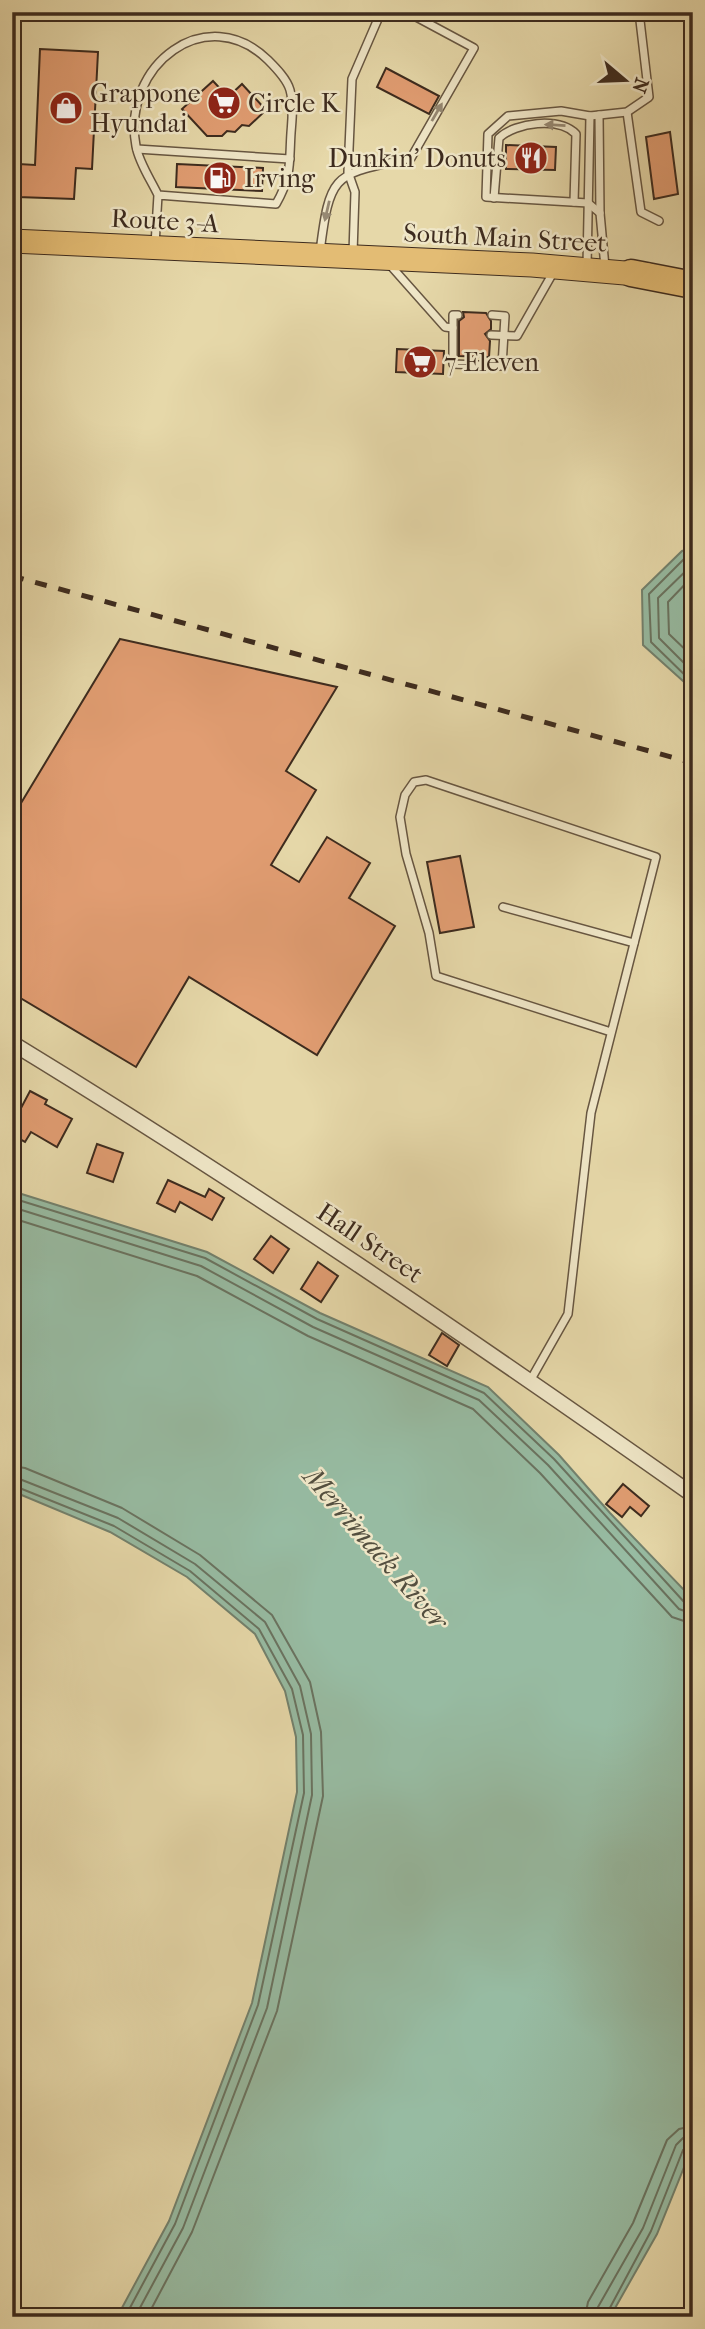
<svg xmlns="http://www.w3.org/2000/svg" width="705" height="2329" font-family="'IM FELL French Canon',serif">
<style>
.water{fill:#97bba2;stroke:#73816d;stroke-width:2}
.lines{fill:none;stroke-linecap:round;stroke-linejoin:round}
.shore{stroke:#6a7360;stroke-width:2}
.building{fill:#e19d72;stroke:#3d2b1e;stroke-width:2}
.service-casing{stroke:#675641;stroke-width:10}
.minor-casing{stroke:#675641;stroke-width:17}
.primary-casing{stroke:#3d2b1e;stroke-width:25}
.motorway-casing{stroke:#3d2b1e;stroke-width:29}
.service{stroke:#efe6c7;stroke-width:7}
.minor{stroke:#efe6c7;stroke-width:14}
.primary{stroke:#e3bc74;stroke-width:23}
.motorway{stroke:#e3bc74;stroke-width:26}
.rail{stroke:#3d2b1e;stroke-width:5;stroke-dasharray:12 12;stroke-linecap:butt}
.oneway{fill:#968872}
.labels{text-anchor:middle;dominant-baseline:central;stroke-width:5;stroke-linejoin:round;paint-order:stroke}
.poi-label{font-size:26px;fill:#3d2b1e;stroke:#efe6c7;text-anchor:start}
.street-label{font-size:26px;fill:#3d2b1e;stroke:#efe6c7}
.water-label{font-size:28px;font-style:italic;fill:#544f3f;stroke:#efe6c7}
</style>
<rect width="100%" height="100%" fill="#e6d8a9"/>
<filter id="stains"><feTurbulence type="fractalNoise" baseFrequency=".00286" numOctaves="4"/><feColorMatrix values="0 0 0 0 .2 0 0 0 0 .09 0 0 0 0 .02 0 0 0 .5 -.17"/></filter>
<radialGradient id="worn" r=".72"><stop offset=".6" stop-color="#630" stop-opacity="0"/><stop offset="1" stop-color="#630" stop-opacity=".3"/></radialGradient>
<!-- water -->
<g class="water">
<path d="M693,548V690L643,645L642,590L682,551Z"/>
<path d="M12,1191L207,1252L320,1313L488,1387L559,1455L610,1513L687,1593L693,1604V2145L657,2234L610,2317H117L169,2221L252,2003L297,1792L296,1737L285,1691L255,1634L187,1577L110,1532L12,1491Z"/>
</g>
<g class="lines">
<!-- shore -->
<g class="shore">
<path d="M693,555L685,558L649,594L651,642L693,683"/>
<path d="M693,564L658,598L659,638L693,672"/>
<path d="M693,576L668,602L669,634L693,657"/>
<path d="M12,1198L205,1258L317,1319L484,1393L554,1459L685,1603L693,1605"/>
<path d="M12,1207L201,1266L313,1327L479,1400L548,1465L679,1609L693,1614"/>
<path d="M12,1218L197,1276L308,1336L473,1409L540,1473L672,1617L693,1624"/>
<path d="M12,1466L25,1468L122,1508L200,1555L272,1615L310,1682L321,1732L323,1796L277,2011L192,2232L147,2317"/>
<path d="M12,1476L118,1518L195,1564L265,1622L300,1686L311,1734L312,1795L267,2008L183,2228L135,2317"/>
<path d="M12,1485L114,1526L190,1571L259,1629L292,1689L303,1735L304,1793L258,2005L175,2224L125,2317"/>
<path d="M585,2317L588,2302L633,2223L667,2140L679,2129L693,2126"/>
<path d="M596,2317L598,2307L643,2228L676,2145L683,2138L693,2136"/>
<path d="M605,2317L651,2231L683,2150L693,2145"/>
</g>
</g>
<!-- building -->
<g class="building">
<path d="M40,49L98,52L92,169L76,168L74,199L18,197L19,164L35,165Z"/>
<path d="M386,68L439,96L429,114L377,87Z"/>
<path d="M213,81L228,97L242,84L266,110L249,126L242,125L235,132L227,131L222,136H207L182,109Z"/>
<path d="M670,132L678,194L654,199L646,137Z"/>
<path d="M506,145L556,147L555,170L506,169Z"/>
<path d="M177,164L263,168L262,191L176,187Z"/>
<path d="M463,312L486,313L491,321V329L485,334L490,341L489,357L459,356V321L464,317Z"/>
<path d="M397,349L444,351L443,374L396,372Z"/>
<path d="M120,639L337,687L286,771L316,790L271,865L299,882L327,837L370,863L349,898L395,926L317,1055L189,977L136,1067L12,993V909L18,900L12,896V818Z"/>
<path d="M460,856L474,927L440,933L427,862Z"/>
<path d="M30,1091L47,1100L45,1104L72,1119L57,1147L31,1132L25,1142L12,1135V1125Z"/>
<path d="M97,1144L123,1153L113,1182L87,1173Z"/>
<path d="M168,1180L205,1197L209,1189L224,1198L212,1220L180,1202L175,1212L157,1203Z"/>
<path d="M271,1236L289,1249L273,1273L254,1259Z"/>
<path d="M318,1262L338,1276L321,1302L301,1289Z"/>
<path d="M442,1333L459,1345L447,1366L429,1355Z"/>
<path d="M623,1484L649,1506L641,1516L630,1507L622,1517L606,1504Z"/>
</g>
<g class="lines">
<defs>
<g id="service">
<path d="M627,112L641,212L659,221"/>
<path d="M599,115L600,213L605,267"/>
<path d="M137,149L290,159"/>
<path d="M494,198L499,138C516,122 559,117 576,134L574,202"/>
<path d="M600,213L588,203L486,197L488,134L508,116L561,111L590,116L627,112L649,97L639,12"/>
<path d="M155,245L158,195L276,204C292,176 289,164 291,133C292,119 294,104 290,90C287,79 276,68 268,60C207,0 121,65 136,146C139,163 151,180 158,195"/>
<path d="M320,252C330,170 335,175 411,158L474,48L407,12"/>
<path d="M353,253L355,192L348,172L352,79L381,12"/>
<path d="M390,265L445,327L453,328"/>
<path d="M587,266L590,116"/>
<path d="M458,315H453V364L502,366L505,316L492,315"/>
<path d="M491,335L517,336L554,271"/>
<path d="M503,907L634,943"/>
<path d="M530,1381L568,1314L591,1113L656,857L426,780L414,782L405,795L400,817L406,854L429,933L436,976L611,1032"/>
</g>
<path id="minor" d="M12,1043C245,1185 470,1338 693,1495"/>
<path id="primary" d="M12,241L532,265L648,275"/>
<path id="motorway" d="M631,273L693,285"/>
</defs>
<!-- service casing -->
<use href="#service" class="service-casing"/>
<!-- minor casing -->
<use href="#minor" class="minor-casing"/>
<!-- primary casing -->
<use href="#primary" class="primary-casing"/>
<!-- motorway casing -->
<use href="#motorway" class="motorway-casing"/>
<!-- service -->
<use href="#service" class="service"/>
<!-- minor -->
<use href="#minor" class="minor"/>
<!-- primary -->
<use href="#primary" class="primary"/>
<!-- motorway -->
<use href="#motorway" class="motorway"/>
<!-- rail -->
<path class="rail" d="M12,576L693,763"/>
</g>
<!-- one-way arrows -->
<defs><path id="oneway-solid" d="M-6-.8H1V-3.2L6.5 0L1 3.2V.8H-6Z" transform="scale(1.75)"/></defs>
<g class="oneway">
<use href="#oneway-solid" transform="translate(437 112) rotate(-60)"/>
<use href="#oneway-solid" transform="translate(555 125) rotate(-177)"/>
<use href="#oneway-solid" transform="translate(327 211) rotate(103)"/>
</g>
<!-- icons -->
<defs>
<symbol id="supermarket-disc" viewBox="-11 -11 22 22"><circle r="9.5" fill="#8f2418" stroke="#efe6c7"/><path d="M-6-5.5h2.5l.6 2H6L4.5 2H-2.5L-4.4-4H-6ZM-1.5 3.2a1.3 1.3 0 1 0 .1 0ZM3 3.2a1.3 1.3 0 1 0 .1 0Z" fill="#fff"/></symbol>
<symbol id="shop-disc" viewBox="-11 -11 22 22"><circle r="9.5" fill="#8f2418" stroke="#efe6c7"/><path d="M-5-2.5h2.3a2.7 3.5 0 0 1 5.4 0H5L5.5 6h-11ZM-1.5-2.5h3a1.5 2.3 0 0 0-3 0Z" fill="#fff"/></symbol>
<symbol id="restaurant-disc" viewBox="-11 -11 22 22"><circle r="9.5" fill="#8f2418" stroke="#efe6c7"/><path d="M-5-6h1v4h1v-4h1v4h1v-4h1v5L-1.5 .5V6h-2V.5L-5-1ZM5-6V6H3V1.5H1.5Q1.5-4 5-6Z" fill="#fff"/></symbol>
<symbol id="fuel-disc" viewBox="-11 -11 22 22"><circle r="9.5" fill="#8f2418" stroke="#efe6c7"/><path d="M-5.5-6h7V0h2V4h1.3V-2.5L3-4.5l.8-.8L6-3V5H2.5V1h-1V6h-7ZM-4.2-4.7v3.2H.2V-4.7Z" fill="#fff"/></symbol>
</defs>
<g fill-rule="evenodd">
<use href="#supermarket-disc" x="205" y="84" width="38" height="38"/>
<use href="#shop-disc" x="47" y="89" width="38" height="38"/>
<use href="#restaurant-disc" x="512" y="139" width="38" height="38"/>
<use href="#fuel-disc" x="201" y="159" width="38" height="38"/>
<use href="#supermarket-disc" x="401" y="343" width="38" height="38"/>
</g>
<g class="labels">
<!-- poi labels -->
<g class="poi-label">
<text x="90" y="93">Grappone<tspan x="90" dy="30">Hyundai</tspan></text>
<text x="248" y="103">Circle K</text>
<text x="506" y="158" text-anchor="end">Dunkin' Donuts</text>
<text x="244" y="178">Irving</text>
<text x="444" y="362">7-Eleven</text>
</g>
<!-- street labels -->
<g class="street-label">
<text transform="translate(165 221) rotate(3)">Route 3-A</text>
<text transform="translate(505 238) rotate(3)">South Main Street</text>
<text transform="translate(370 1243) rotate(34)">Hall Street</text>
</g>
<!-- water labels -->
<g class="water-label">
<text transform="translate(376 1548) rotate(49)">Merrimack River</text>
</g>
</g>
<!-- margin -->
<rect width="705" height="2329" fill="none" stroke="#e6d8a9" stroke-width="42"/>
<rect x="14" y="14" width="677" height="2301" fill="none" stroke="#3d2b1e" stroke-width="3.5"/>
<rect x="21" y="21" width="663" height="2287" fill="none" stroke="#3d2b1e" stroke-width="2"/>
<!-- north arrow -->
<g transform="translate(625 80) rotate(109)" stroke="#efe6c7" stroke-width="5" paint-order="stroke">
<path d="M0-5L12 26L0 18L-12 26Z" fill="#3d2b1e"/>
<text y="-10" font-size="19" font-weight="bold" text-anchor="middle" fill="#3d2b1e">N</text>
</g>
<rect width="100%" height="100%" filter="url(#stains)"/>
<rect width="100%" height="100%" fill="url(#worn)"/>
</svg>
